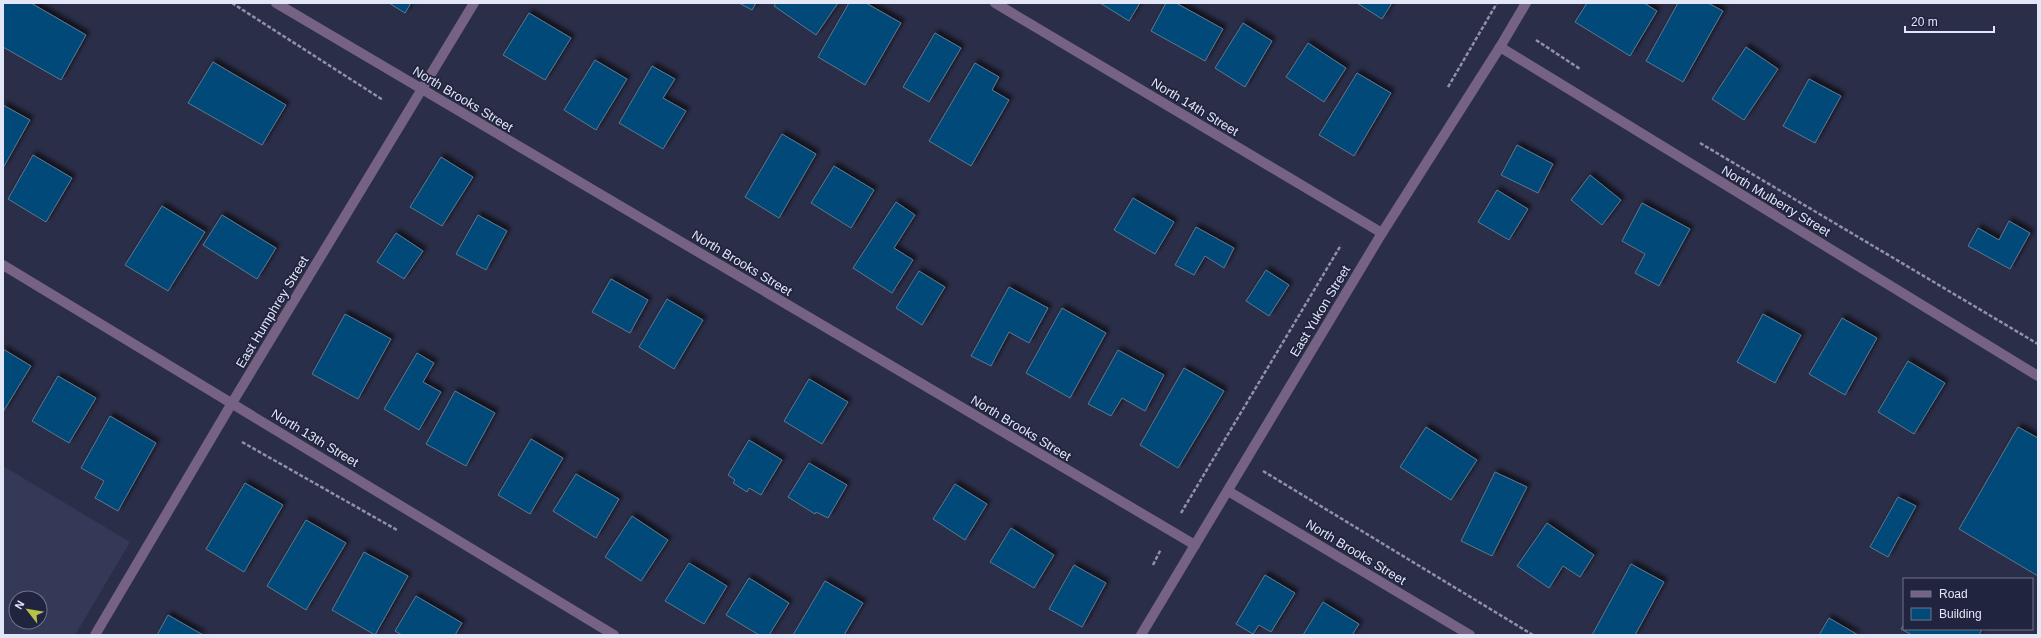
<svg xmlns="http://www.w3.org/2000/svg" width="2041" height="638" font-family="Helvetica,sans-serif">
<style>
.built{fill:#353958;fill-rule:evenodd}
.building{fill:#014a78;stroke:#5d778e;filter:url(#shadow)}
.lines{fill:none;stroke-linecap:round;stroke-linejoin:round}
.path{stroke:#8f92a7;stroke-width:2.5;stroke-dasharray:4 2;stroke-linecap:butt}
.minor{stroke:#766283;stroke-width:10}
.labels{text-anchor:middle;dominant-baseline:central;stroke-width:3.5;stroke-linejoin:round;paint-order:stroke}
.street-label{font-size:13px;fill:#e3e6f7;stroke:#21243e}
</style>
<defs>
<filter id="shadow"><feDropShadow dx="3.5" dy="-3.5" stdDeviation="2" flood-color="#0009"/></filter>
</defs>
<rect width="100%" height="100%" fill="#2b2e48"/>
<!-- built -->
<path class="built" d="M3,466L130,542L75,635H3ZM16,598H40V622H16Z"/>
<!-- building -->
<g class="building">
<path d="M3,3H31L86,35L61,80L3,47Z"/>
<path d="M389,3H411L405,13Z"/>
<path d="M739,3H756L752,10Z"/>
<path d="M776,3H838L816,35L774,6Z"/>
<path d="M849,3H866L901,23L865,85L818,57Z"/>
<path d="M1100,3H1140L1129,21Z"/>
<path d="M1166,3H1176L1223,29L1205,61L1151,31Z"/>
<path d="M1357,3H1392L1382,19Z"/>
<path d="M1587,3H1644L1657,11L1630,56L1575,22Z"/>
<path d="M1678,3H1708L1723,11L1683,82L1646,61Z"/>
<path d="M529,13L571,38L545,80L503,55Z"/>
<path d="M1243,23L1272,41L1245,87L1215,68Z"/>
<path d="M935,33L961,48L929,102L903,87Z"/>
<path d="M1308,43L1346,68L1324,102L1286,77Z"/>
<path d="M1746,47L1778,69L1744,120L1712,99Z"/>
<path d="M595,60L627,79L596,130L564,110Z"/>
<path d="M213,62L286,105L262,145L188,103Z"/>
<path d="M975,63L999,77L992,90L1009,100L971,166L929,141Z"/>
<path d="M652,66L675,79L663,98L686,111L663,149L619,123Z"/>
<path d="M1357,73L1391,93L1354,156L1319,135Z"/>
<path d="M1809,79L1841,96L1815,143L1783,126Z"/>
<path d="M3,105L30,120L3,168Z"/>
<path d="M782,134L816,154L779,218L745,197Z"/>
<path d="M1517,145L1553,164L1538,193L1501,175Z"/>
<path d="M33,155L72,178L46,222L8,199Z"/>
<path d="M441,157L473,177L442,226L410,207Z"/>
<path d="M834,166L874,190L851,228L811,203Z"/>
<path d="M1590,175L1621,200L1602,225L1571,200Z"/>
<path d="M1497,190L1528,209L1509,240L1478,222Z"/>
<path d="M1133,198L1174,222L1155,254L1114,230Z"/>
<path d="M896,202L915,215L894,248L913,260L892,293L853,268Z"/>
<path d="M1642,203L1690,229L1659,286L1635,273L1645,254L1622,241Z"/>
<path d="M162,206L205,232L168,291L125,265Z"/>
<path d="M222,215L276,248L257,279L203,245Z"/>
<path d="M478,215L507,231L486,270L456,254Z"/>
<path d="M2009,221L2030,233L2010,269L1968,246L1978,228L1999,240Z"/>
<path d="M1196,227L1234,248L1224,268L1205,256L1194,275L1175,265Z"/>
<path d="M396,233L423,251L404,279L377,262Z"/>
<path d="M1266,270L1289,285L1269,316L1246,301Z"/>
<path d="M919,271L945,287L922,325L896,308Z"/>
<path d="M611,279L648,300L630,333L592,312Z"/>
<path d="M1009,287L1048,308L1029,343L1009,332L991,366L971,356Z"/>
<path d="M667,299L703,320L674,369L639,347Z"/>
<path d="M1062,308L1106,333L1070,398L1026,373Z"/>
<path d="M345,314L391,339L358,399L312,374Z"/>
<path d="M1763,314L1801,335L1775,383L1737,362Z"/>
<path d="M1842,318L1877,338L1845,395L1809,374Z"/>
<path d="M3,349L31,366L3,412Z"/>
<path d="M1118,350L1164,375L1145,411L1122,398L1111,416L1088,404Z"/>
<path d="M417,353L434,363L423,382L441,392L419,430L384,409Z"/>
<path d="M1908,361L1945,383L1914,434L1878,412Z"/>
<path d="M1184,368L1224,391L1178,468L1140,445Z"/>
<path d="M58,376L96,398L69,443L32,421Z"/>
<path d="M809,379L848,402L822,444L784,421Z"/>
<path d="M455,391L495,413L466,466L426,444Z"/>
<path d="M110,416L156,443L118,511L95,498L104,481L81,468Z"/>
<path d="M1426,427L1477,460L1451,500L1400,467Z"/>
<path d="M2018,427L2038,438V576L1959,529Z"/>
<path d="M531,439L563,458L530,514L498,495Z"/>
<path d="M749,440L782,460L761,495L749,488L747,492L733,483L735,480L728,475Z"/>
<path d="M809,463L847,485L828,518L816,512L815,514L788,497Z"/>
<path d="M1495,472L1527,487L1492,556L1461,541Z"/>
<path d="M576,474L619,499L596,538L553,511Z"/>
<path d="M245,483L283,505L244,572L206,549Z"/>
<path d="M955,484L987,504L965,540L933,519Z"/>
<path d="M1898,497L1916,506L1888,557L1870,547Z"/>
<path d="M632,516L668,540L641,581L605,557Z"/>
<path d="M306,520L346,543L306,610L267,586Z"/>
<path d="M1547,523L1594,555L1580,577L1563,566L1549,588L1517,566Z"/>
<path d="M1011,528L1054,555L1034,588L990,562Z"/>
<path d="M364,552L408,576L375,635L332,610Z"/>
<path d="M689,563L727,586L704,624L665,601Z"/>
<path d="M1631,564L1664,582L1635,635H1592Z"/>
<path d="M1074,565L1106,583L1082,627L1049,609Z"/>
<path d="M1265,575L1295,593L1271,632L1259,625L1253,634L1236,624Z"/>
<path d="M749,578L789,603L769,635H759L726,615Z"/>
<path d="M825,581L863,603L844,635H793Z"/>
<path d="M416,596L462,623L455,635H402L395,631Z"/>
<path d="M1323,602L1359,624L1352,635H1303Z"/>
<path d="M168,615L203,635H157Z"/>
<path d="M1829,618L1858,635H1819Z"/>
<path d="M1904,624V629H1982L1979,635H1912L1901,629Z"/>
</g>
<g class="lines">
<!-- path -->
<g class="path">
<path d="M232,3L383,100"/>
<path d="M1536,40L1580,69"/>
<path d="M1448,87L1497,3"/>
<path d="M1700,143L2038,344"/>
<path d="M242,442L397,530"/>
<path d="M1263,471L1533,635"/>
<path d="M1181,513L1341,245"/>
<path d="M1153,565L1161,549"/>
</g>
<!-- minor -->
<g class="minor">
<path d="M276,3L1195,545"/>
<path d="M995,3L1382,233"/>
<path d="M1500,47L2038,376"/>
<path d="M3,265L614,635"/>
<path d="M1228,491L1470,635"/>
<path d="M95,635L232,403L474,3"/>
<path d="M1141,635L1382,233L1500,47L1526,3"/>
</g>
</g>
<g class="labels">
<!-- street labels -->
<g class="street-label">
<text transform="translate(463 99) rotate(31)">North Brooks Street</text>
<text transform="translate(1195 107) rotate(31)">North 14th Street</text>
<text transform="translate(1776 201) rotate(31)">North Mulberry Street</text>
<text transform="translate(742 263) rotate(31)">North Brooks Street</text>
<text transform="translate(1320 311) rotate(-59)">East Yukon Street</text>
<text transform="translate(272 312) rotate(-59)">East Humphrey Street</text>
<text transform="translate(1021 428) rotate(31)">North Brooks Street</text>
<text transform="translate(315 438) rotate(31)">North 13th Street</text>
<text transform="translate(1356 552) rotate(31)">North Brooks Street</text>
</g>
</g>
<!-- border -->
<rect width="2041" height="638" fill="none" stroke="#e3e6f7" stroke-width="8"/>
<!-- legend -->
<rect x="1903" y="578" width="130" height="52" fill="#21243e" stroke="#6f7288"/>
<rect x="1911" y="591" width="20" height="6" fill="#766283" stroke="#6f7288"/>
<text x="1939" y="598" font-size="12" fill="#e3e6f7">Road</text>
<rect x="1911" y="608" width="20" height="12" fill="#014a78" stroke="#6f7288"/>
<text x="1939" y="618" font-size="12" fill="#e3e6f7">Building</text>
<!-- north arrow -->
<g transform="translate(28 610) rotate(301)"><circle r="19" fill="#21243e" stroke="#6f7288"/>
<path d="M0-3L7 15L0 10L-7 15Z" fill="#b6c148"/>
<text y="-6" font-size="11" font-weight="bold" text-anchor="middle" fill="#e3e6f7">N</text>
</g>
<!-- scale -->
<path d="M1905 26v6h89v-6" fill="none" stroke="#e3e6f7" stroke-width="2"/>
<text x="1911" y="26" font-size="12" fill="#e3e6f7" stroke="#21243e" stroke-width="3" paint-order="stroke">20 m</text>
</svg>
